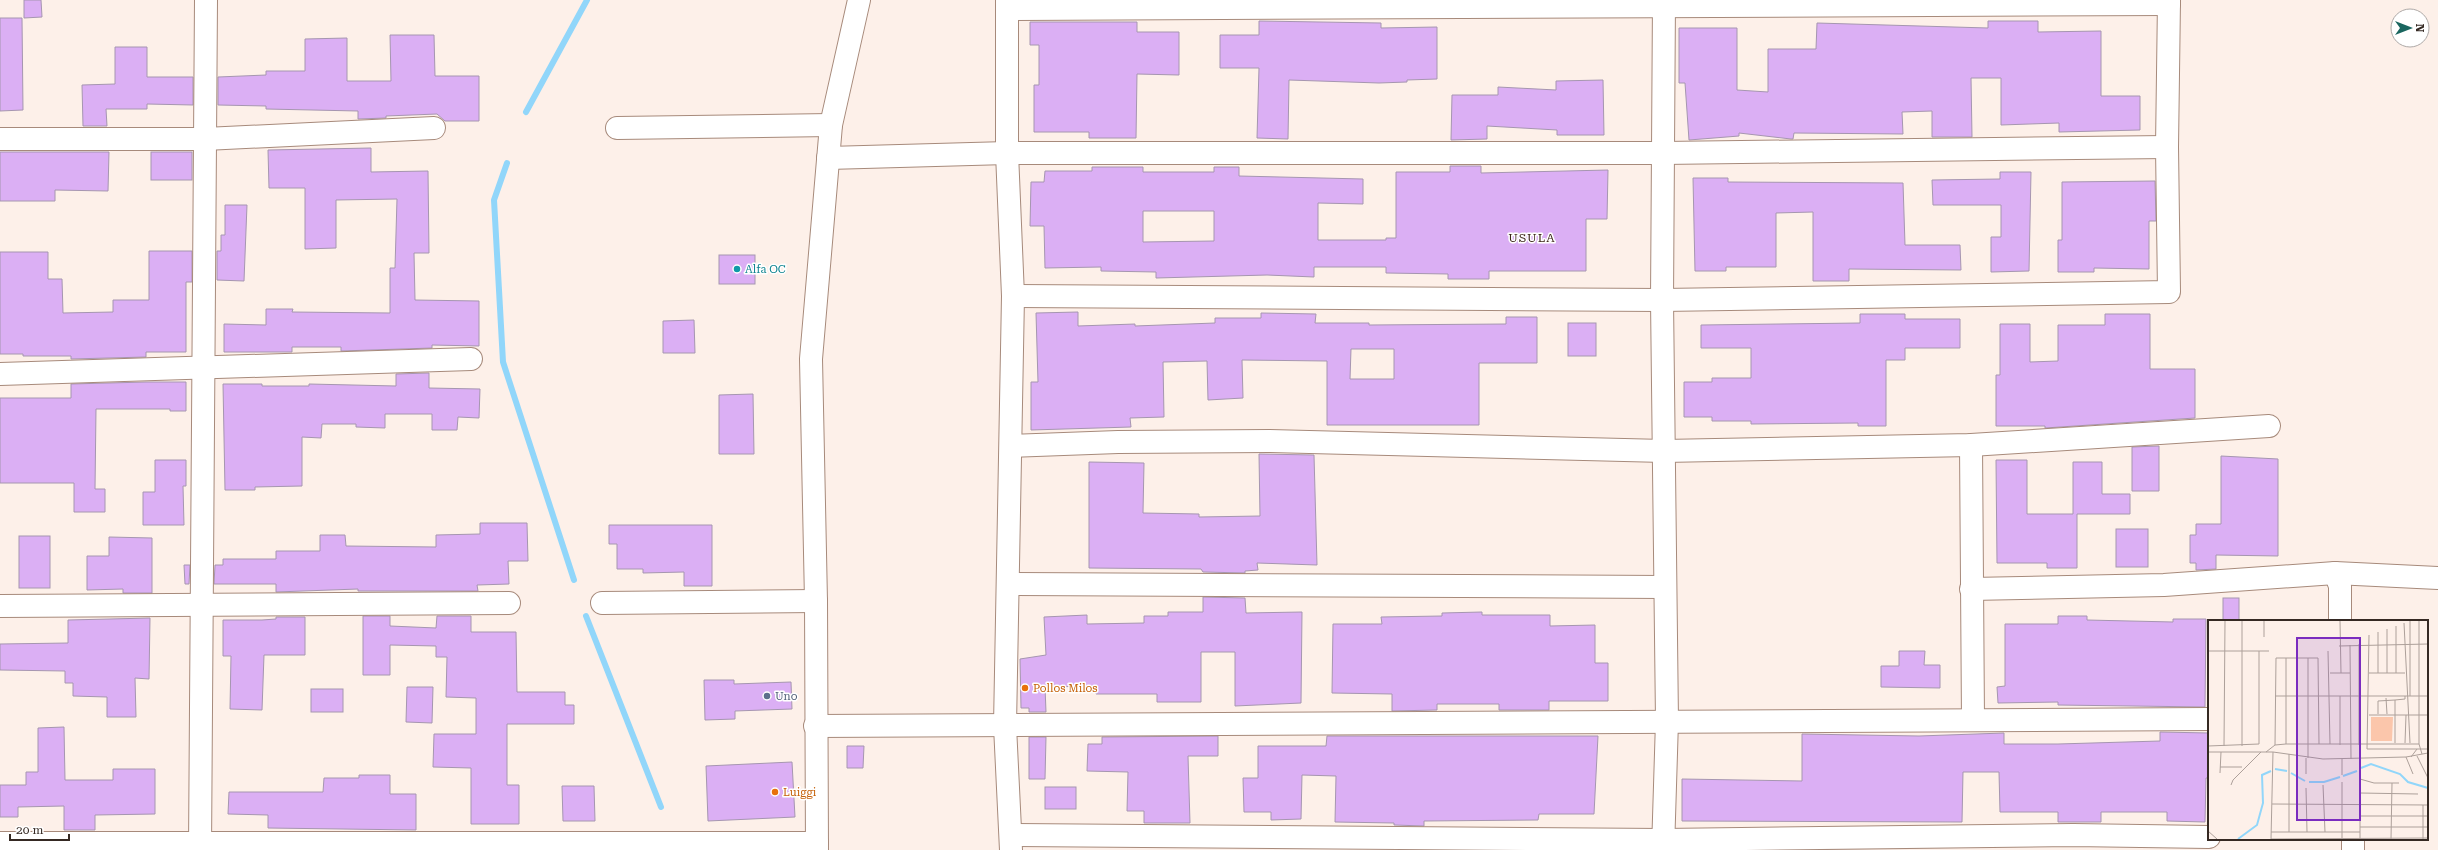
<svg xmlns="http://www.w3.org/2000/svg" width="2438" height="850" font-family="'Roboto Serif',serif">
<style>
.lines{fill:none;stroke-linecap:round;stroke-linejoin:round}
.stream{stroke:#91d6fa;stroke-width:6}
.building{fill:#dbaff4;stroke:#a696b0;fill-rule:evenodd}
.minor-casing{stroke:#a78a7b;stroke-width:24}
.tertiary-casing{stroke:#a78a7b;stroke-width:24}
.minor{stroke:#fff;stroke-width:22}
.tertiary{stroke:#fff;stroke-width:22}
.culture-dot{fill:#0f9aa8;stroke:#fff;stroke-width:1.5}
.food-dot{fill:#e8710a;stroke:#fff;stroke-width:1.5}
.service-dot{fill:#5c6f8a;stroke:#fff;stroke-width:1.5}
.labels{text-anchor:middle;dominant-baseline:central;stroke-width:3;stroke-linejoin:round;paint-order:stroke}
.culture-label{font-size:11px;fill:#0d838f;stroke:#fff;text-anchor:start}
.food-label{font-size:11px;fill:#c56008;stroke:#fff;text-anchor:start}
.service-label{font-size:11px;fill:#4e5e75;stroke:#fff;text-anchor:start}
.neighbourhood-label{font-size:12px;letter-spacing:1px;fill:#3b2417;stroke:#fff}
.inset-river{fill:none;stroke:#91d6fa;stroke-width:2}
.inset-road{fill:none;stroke:#ada09a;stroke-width:1}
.view{fill:#7b2cbf;fill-opacity:0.15;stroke:#7b2cbf;stroke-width:2}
.inset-edge{fill:none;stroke:#352923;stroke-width:2}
</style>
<rect width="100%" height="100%" fill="#fdf0e9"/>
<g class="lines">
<!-- stream -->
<g class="stream">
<path d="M526,112L587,0"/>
<path d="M507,163L494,200L503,362L574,580"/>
<path d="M586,616L661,807"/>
</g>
</g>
<!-- building -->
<g class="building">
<path d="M24,0H41L42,17L24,18Z"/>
<path d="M0,18H22L23,110L0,111Z"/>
<path d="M1259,21L1381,23V28L1437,27V79L1407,80V82L1379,83L1289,80L1288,139L1257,138L1259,68H1220V35H1259Z"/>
<path d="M1988,21H2038V32L2101,31V96H2140V130L2059,132V123L2001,125V78H1971L1972,137H1932V111L1902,112L1903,134L1794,133L1793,139H1791L1739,133V136L1689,140L1685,83H1679V28H1737V90L1768,92V49H1816L1817,23L1988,28Z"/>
<path d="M1030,22H1137V32H1179V75L1137,74L1136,138H1089V132H1034V85H1039V45H1030Z"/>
<path d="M390,35H434L435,76H479V121H445L437,114L386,116V118L358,119V111L266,109V106L218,105V77L266,75V71H305V39L347,38V81H391Z"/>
<path d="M115,47H147V77H193V105L147,104V109H106L107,126H83L82,85L115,84Z"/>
<path d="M1603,80L1604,135H1557V130L1487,126V139L1451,140L1452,95H1498V87L1556,90V81Z"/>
<path d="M371,148V172L428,171L429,253H414L415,300L479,301V346L432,345V348L341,351V347H292V352H224V324L266,325V309H293L292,312L390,313V268H395L397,199L336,200V248L305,249V188H269L268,150Z"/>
<path d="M0,152H109L108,191L55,190V201H0Z"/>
<rect x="151" y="152" width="41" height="28"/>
<path d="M1450,166H1481V173L1608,170L1607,219H1586V271H1489V279H1448V274L1386,273V267H1314V277L1267,275L1156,278V272L1101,271V267L1045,268L1044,226H1030L1031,182H1044L1045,171H1092V167H1143V172H1214V167H1239V176L1363,179V204L1318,203V240H1386V238H1396V172H1450ZM1143,211H1214V241L1143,242Z"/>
<path d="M2000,172H2031L2029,271L1991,272V237H2001V205H1933L1932,180L2000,179Z"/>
<path d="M1693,178H1728V182L1903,183L1905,245H1960L1961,270L1849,269V281H1813V212L1776,213V267H1726V271H1695Z"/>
<path d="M2155,181L2156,221H2149V269L2094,268V272H2058V240H2062V182Z"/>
<path d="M225,205H247L244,281L217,280V251H221V235H225Z"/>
<path d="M149,251H192V282H186V352H146V357L71,359V356H23V354H0V252H48V279H62L63,313L113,312V300H149Z"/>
<rect x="719" y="255" width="36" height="29"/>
<path d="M1078,312V326L1135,324V326L1215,323V318H1261V313L1316,314L1315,323H1369V325L1506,324V317H1537V363H1479V425H1327V361L1242,360L1243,398L1208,400L1207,361L1163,362L1164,417L1130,418L1131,427L1031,430V382H1038L1036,313ZM1351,349H1394V379H1350Z"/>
<path d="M1860,314H1905V319H1960V348H1905V360H1886V426H1858V423L1751,424V421H1712V417H1684V382H1712V378H1751V348H1701V325L1860,323Z"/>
<path d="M2105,314H2150V369H2195V418L2045,428V426H1996V375H2000V324H2030V362L2058,361V325H2105Z"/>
<path d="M694,320L695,353H663V321Z"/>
<rect x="1568" y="323" width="28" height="33"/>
<path d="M429,373V388L480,389L479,418L458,417L457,430H432V414H385V428L356,427V424H322L321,438L302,437V486L255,487V490H225L223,384H262V386H309V384L396,386V374Z"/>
<path d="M146,382H186V411H170V409H96L95,489H105V512H74V483H0V398H71V384Z"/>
<path d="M753,394L754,454H719V395Z"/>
<path d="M2159,446V491H2132V447Z"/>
<path d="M1259,454L1314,455L1317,565L1257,563L1258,570L1245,571V573L1203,572L1201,569L1089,568V462L1144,463L1143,513L1199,514V517L1260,516Z"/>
<path d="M2221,456L2278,459V556L2216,555V569L2196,570V563H2190V535H2196V524H2221Z"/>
<path d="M155,460H186V486H183L184,525H143V492H155Z"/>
<path d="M1996,460H2027V514H2073V462H2102V494H2130V514H2077V568H2047V563H1997Z"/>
<path d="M480,523H527L528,561H508L509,584L477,585L478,591H358V589L276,592V584H214L215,565H223V559H276V551H320V535H345L346,546L436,547V535L480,534Z"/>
<path d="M609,525H712V586H684V572L643,573V569H617V544H609Z"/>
<rect x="2116" y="529" width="32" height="38"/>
<rect x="19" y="536" width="31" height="52"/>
<path d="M109,537L152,538V593H123V589L87,590V556H109Z"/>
<path d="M184,565H190L189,584H185Z"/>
<path d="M1203,597L1245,598L1246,613L1302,612L1301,703L1235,706V652H1201V702H1157V694H1096V686L1045,687L1046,712H1029V708H1021L1020,659L1046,655L1044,617L1087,615V624L1144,623V616H1168V612H1203Z"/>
<rect x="2223" y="598" width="16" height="23"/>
<path d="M1482,612V615H1550V626L1595,625V663H1608V701H1549V710H1499V704H1437V710L1392,711V694L1332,693L1333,624H1382L1381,617L1442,616V613Z"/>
<path d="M363,616H390V626L436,628L437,616H471V632H516L517,692H565V705H574V724H507V785H519V824H471V768L433,767L434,734H476V698L446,697L447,657H436V646L390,645V675H363Z"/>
<path d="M2058,616H2087V620L2173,622V619H2206L2205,707L2058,705V702L1998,703L1997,687L2005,686V624H2058Z"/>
<path d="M276,617H305V655H264L262,710L230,709L231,656H223V620H262L276,619Z"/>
<path d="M150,618L149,679L135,678L136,717H107V697L73,696V683H65V671L0,670V644L68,643V620Z"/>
<path d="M1899,651H1925L1924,665H1940V688L1881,687V666H1899Z"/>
<path d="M704,680H734V684L791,682L792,709L735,711V719L705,720Z"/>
<path d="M407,687H433L432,723L406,722Z"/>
<rect x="311" y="689" width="32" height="23"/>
<path d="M64,727L65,780H113V769H155V814L95,815V830H64V806L18,807V817H0V785H26V772H38V728Z"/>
<path d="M2160,732L2209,733V778H2206L2205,822L2167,821V812H2101V822H2058V812H2000L1999,772H1963L1962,822L1682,821V779L1802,781V734L1919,736L2004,733V744H2058L2160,741Z"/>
<path d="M1218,736V756H1188L1190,823H1144V811H1127L1128,772L1087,771L1088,744H1102V737Z"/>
<path d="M1327,736H1598L1594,814H1539L1538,820L1424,821V826L1394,825V823L1335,822L1336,776L1302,775L1301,819L1271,820V812H1244L1243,778H1258V746H1326Z"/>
<path d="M1029,737H1046L1045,779H1029Z"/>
<path d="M847,746H864L863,768H847Z"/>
<path d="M792,762L795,817L708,821L706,766Z"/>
<path d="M359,775H390V794H416V830L268,828V815L228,814L229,792H323L324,778H359Z"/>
<path d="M562,786H594L595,821H563Z"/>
<rect x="1045" y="787" width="31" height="22"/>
</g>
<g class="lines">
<defs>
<g id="minor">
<path d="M1007,0V153L1013,296L1005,726L1011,850"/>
<path d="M1007,9L2169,4"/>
<path d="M617,128L831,125"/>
<path d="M0,139H205L434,128"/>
<path d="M828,158L1007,153H1663L2167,147"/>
<path d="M1013,296L1662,300L2169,292L2167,147L2169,0"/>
<path d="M0,374L471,359"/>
<path d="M1971,445L1973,719"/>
<path d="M1011,446L1118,442L1269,441L1664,451L1971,445L2269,426"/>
<path d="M2335,573L2340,586V621"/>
<path d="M1009,584L1665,587"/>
<path d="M1971,589L2164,585L2335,573L2438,578"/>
<path d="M602,603L816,601"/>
<path d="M0,606L509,603"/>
<path d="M815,726L2209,719"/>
<path d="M1011,835L1663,840L2073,835L2209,837"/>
<path d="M2353,839V850"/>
<path d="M0,843H817"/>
<path d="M200,850L206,0"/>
<path d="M1663,850L1667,721L1662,300L1664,0"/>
</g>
<path id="tertiary" d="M817,850L816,601L811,359L831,125L859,0"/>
</defs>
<!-- minor casing -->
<use href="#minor" class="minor-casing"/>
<!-- tertiary casing -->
<use href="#tertiary" class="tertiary-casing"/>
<!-- minor -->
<use href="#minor" class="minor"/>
<!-- tertiary -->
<use href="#tertiary" class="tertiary"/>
</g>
<!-- markers -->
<circle class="culture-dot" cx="737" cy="269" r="4"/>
<g class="food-dot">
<circle cx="1025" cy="688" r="4"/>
<circle cx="775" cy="792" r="4"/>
</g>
<circle class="service-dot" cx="767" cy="696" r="4"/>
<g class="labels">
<!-- culture labels -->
<g class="culture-label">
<text x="745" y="269">Alfa OC</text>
</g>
<!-- food labels -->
<g class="food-label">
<text x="1033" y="688">Pollos Milos</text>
<text x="783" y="792">Luiggi</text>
</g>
<!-- service labels -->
<g class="service-label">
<text x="775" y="696">Uno</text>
</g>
<!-- neighbourhood labels -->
<g class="neighbourhood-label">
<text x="1532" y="238">USULA</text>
</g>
</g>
<!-- overview -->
<g transform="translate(2208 620)">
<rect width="220" height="220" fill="#fdf0e9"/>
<path d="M163,97H185L184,121H163Z" fill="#fbc6ab"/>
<path class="inset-river" d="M153,148L163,144L192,154L200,162L220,168M67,149L79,151M83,153L97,161M135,156L149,151M101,162H116L132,157M30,219L49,205L55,183L54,155L63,151"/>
<path class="inset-road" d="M132,1L133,53M202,1V76M211,1V124L214,134M220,1V21M196,3L202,123M188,6V53M170,12V53M161,15L159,129H209M56,17V1M142,25L143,139M131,26L220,24M0,31H61M120,31L122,124M89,38V125M100,38V138M122,53H142M161,53H197M179,53V9M67,76H220M178,78L179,94M170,94V81L187,80M161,95H220M187,123V80L197,79V76M197,123L198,95M78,124V38M67,125L68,38H110L111,124M132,125V76M151,125V24M0,126L51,124V31M16,126L17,1M34,126V1M0,132H65L115,139L198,137L220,133M58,132L67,125L78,124H211M65,132L63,219L220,218M81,134V212M209,136L220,158M198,137L205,154M203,137L209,129H220M98,138V154M134,139V155M152,139V219M12,147H34M12,153L13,132M152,159L166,163H191M134,162V218M23,165L25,160L53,132M115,165L117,212M98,168L99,212M152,173L210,174M64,184L220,185M215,185V219M152,196H220M152,207H220M0,211L9,219M63,212H152M183,219L184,163"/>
<path class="view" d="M89,18H152V200H89Z"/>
<rect width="220" height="220" class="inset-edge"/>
</g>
<!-- north arrow -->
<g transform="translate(2410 28) rotate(90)"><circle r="19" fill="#ffffff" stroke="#aea9a7"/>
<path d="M0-3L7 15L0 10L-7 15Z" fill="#1a665f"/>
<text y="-6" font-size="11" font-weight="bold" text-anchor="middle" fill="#352923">N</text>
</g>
<!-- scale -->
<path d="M10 834v6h59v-6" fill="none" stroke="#352923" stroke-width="2"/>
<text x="16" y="834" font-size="12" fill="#352923" stroke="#ffffff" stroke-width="3" paint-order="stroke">20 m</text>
</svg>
